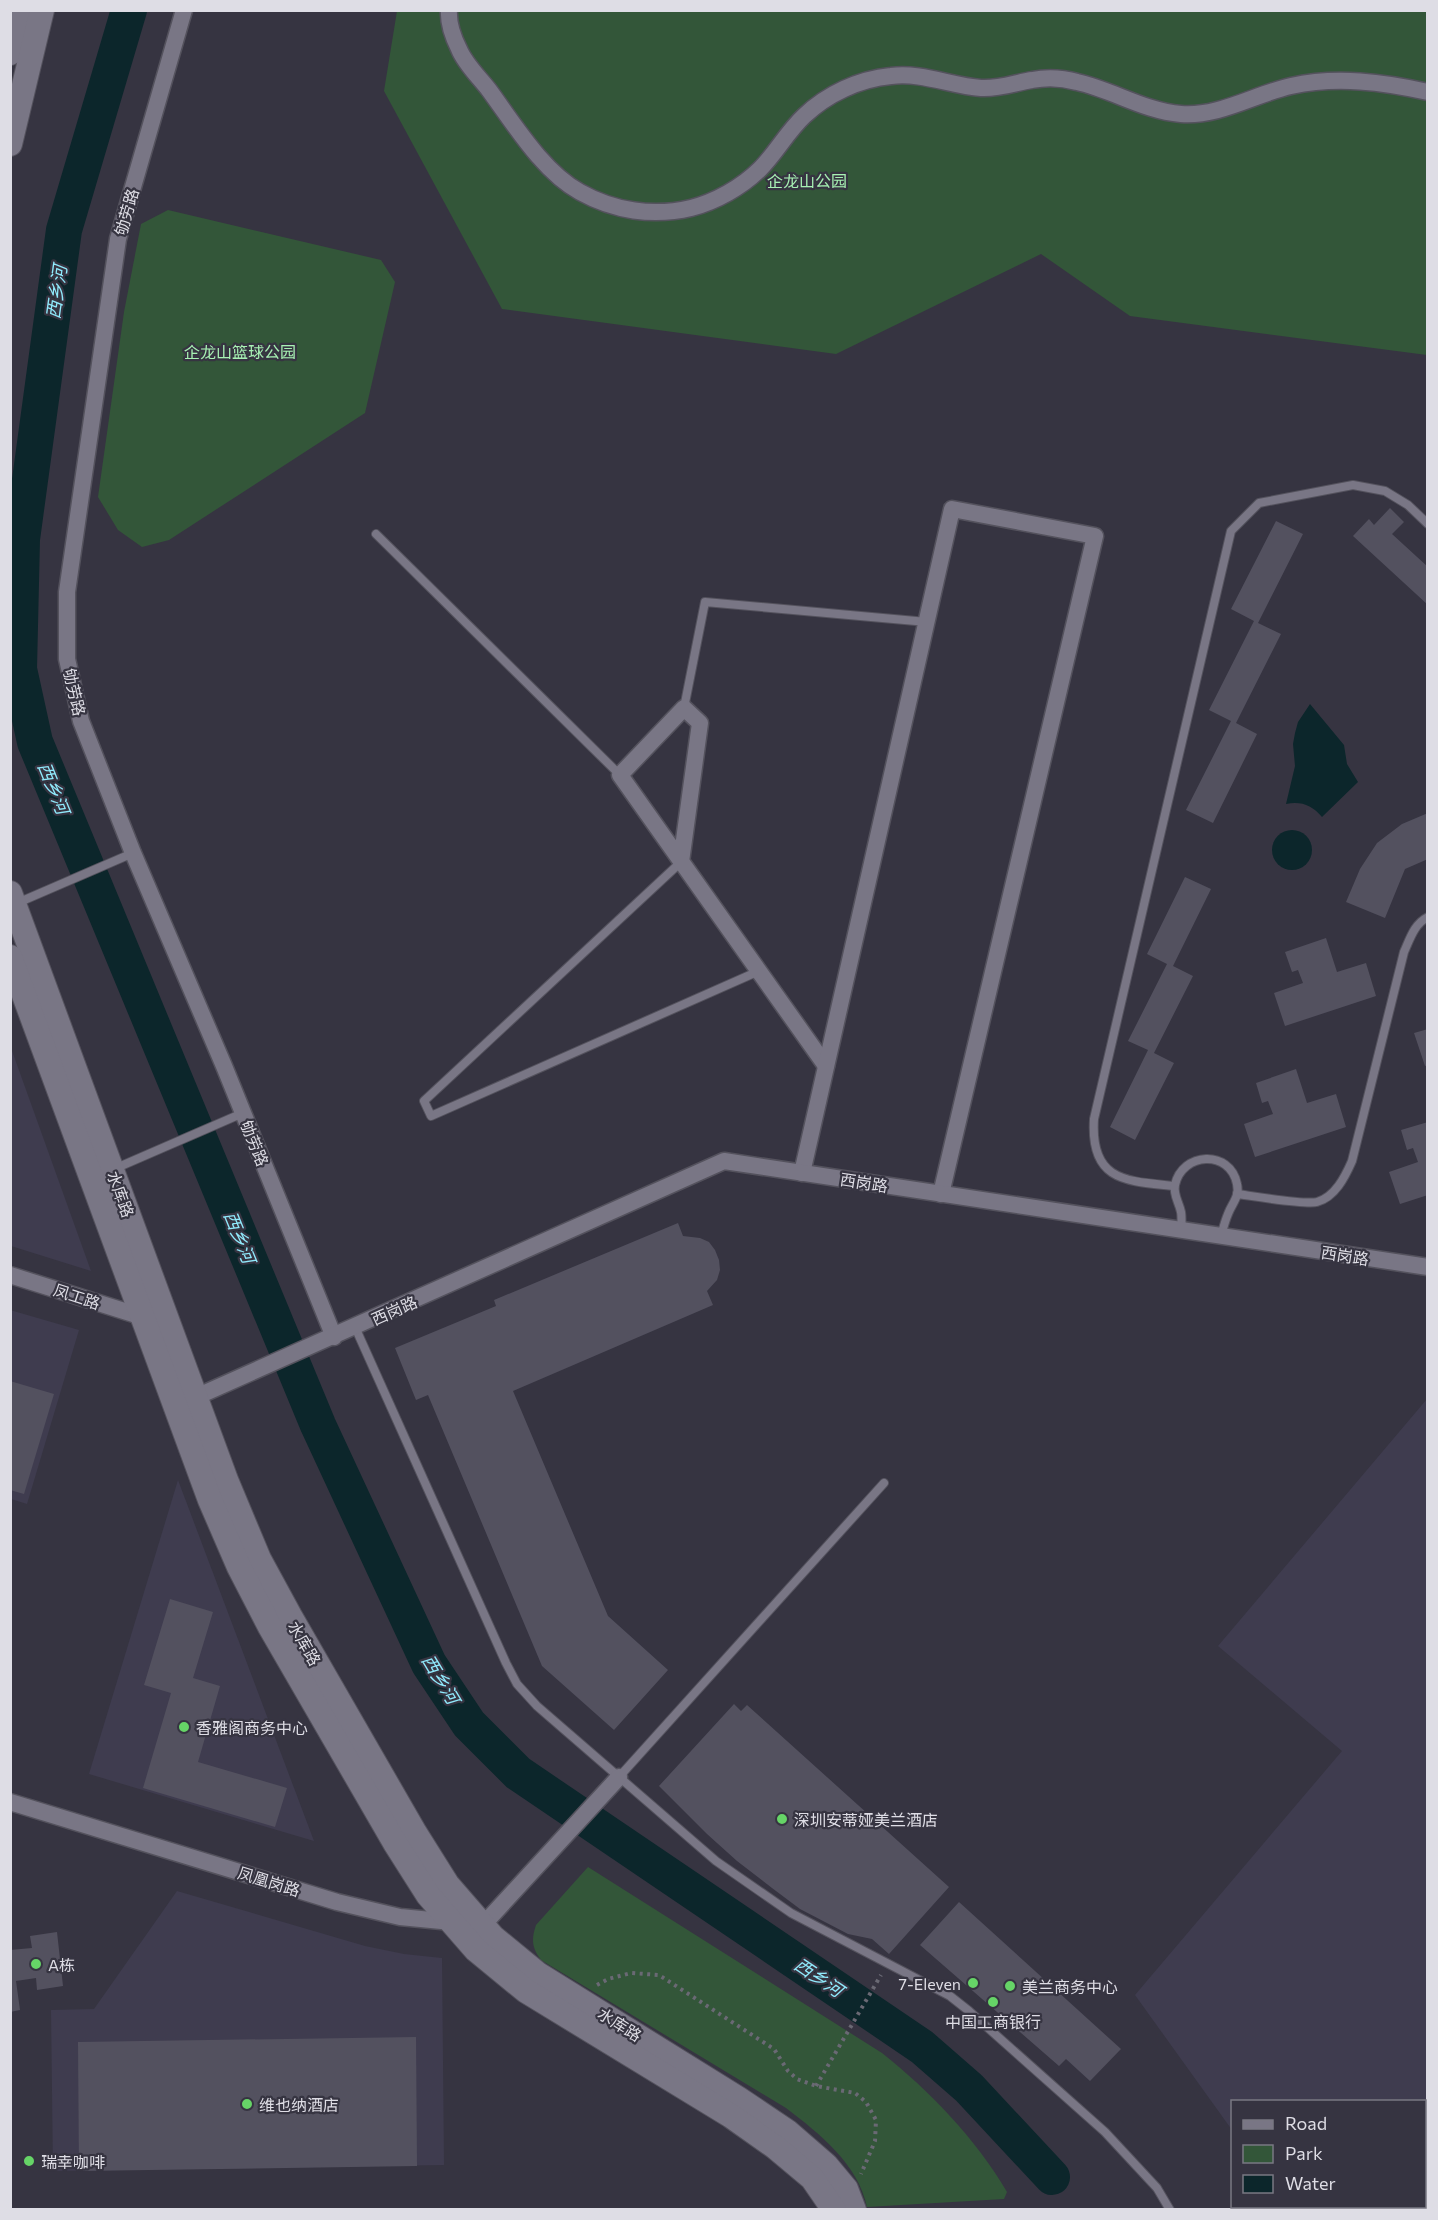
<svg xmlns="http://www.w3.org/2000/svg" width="1438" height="2220" font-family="Commissioner,'Noto Sans SC',sans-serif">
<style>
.built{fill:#3f3c4f}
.green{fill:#335639}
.water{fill:#0c262b}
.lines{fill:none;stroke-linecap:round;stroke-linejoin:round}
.river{stroke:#0c262b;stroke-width:36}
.building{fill:#53515f}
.lane-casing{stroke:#54525d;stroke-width:10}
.street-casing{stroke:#54525d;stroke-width:19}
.secondary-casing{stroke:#54525d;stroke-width:26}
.path{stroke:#6a6974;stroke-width:4;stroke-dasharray:3 4.5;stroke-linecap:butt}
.lane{stroke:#797685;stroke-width:8}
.street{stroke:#797685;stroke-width:16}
.secondary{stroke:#797685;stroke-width:24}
.poi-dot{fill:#66d467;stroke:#363441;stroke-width:2}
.labels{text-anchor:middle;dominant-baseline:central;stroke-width:4.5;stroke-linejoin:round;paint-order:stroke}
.park-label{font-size:16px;fill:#a7f1b3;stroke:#363441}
.street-label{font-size:16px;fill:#dedde5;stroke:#363441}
.poi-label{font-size:16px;fill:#dedde5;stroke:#363441;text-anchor:start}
.water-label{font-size:18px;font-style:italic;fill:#90eafc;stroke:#363441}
</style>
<rect width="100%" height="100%" fill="#363441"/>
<!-- built -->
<g class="built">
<path d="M11,1048L91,1271L11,1246Z"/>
<path d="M10,1310L79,1330L27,1504L11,1499Z"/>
<path d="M1427,1399V2146L1425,2148L1424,2102H1232V2130L1135,1995L1342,1751L1218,1646Z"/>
<path d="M178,1480L314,1841L89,1774Z"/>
<path d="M177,1891L365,1946L404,1954L442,1958L444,2165L53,2171L51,2010L94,2009Z"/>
</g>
<!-- green -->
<g class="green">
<path d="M397,11H1427V355L1130,316L1041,254L836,354L502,309L384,91Z"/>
<path d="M168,210L381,260L395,282L365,413L169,540L142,547L118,530L98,497L124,312L141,224Z"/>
<path d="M588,1867L882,2053C930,2091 976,2139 1007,2192L1004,2199L867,2207C858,2164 820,2134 786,2108L541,1960C532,1948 531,1940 536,1925Z"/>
</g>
<!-- water -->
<g class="water">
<path d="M1310,704L1344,745L1347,764L1358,782L1322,817C1312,805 1301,801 1286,804L1295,766L1293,744L1295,733L1298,722Z"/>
<circle cx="1292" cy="850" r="20"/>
</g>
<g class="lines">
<!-- river -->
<path class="river" d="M129,10L64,230L22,539L19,669L35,742L318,1425L429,1664L469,1724L518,1773L922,2047L969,2088L1052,2177"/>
</g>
<!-- building -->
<g class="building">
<path d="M1390,508L1404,522L1392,534L1428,567V605L1353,536L1369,519L1374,525Z"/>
<path d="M1276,521L1303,534L1258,623L1281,634L1236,723L1257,734L1213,823L1186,810L1231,721L1209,710L1254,621L1231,609Z"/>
<path d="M1428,813V859L1405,869L1385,918L1346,902L1360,869L1377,843L1402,824Z"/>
<path d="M1185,877L1211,889L1173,966L1193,976L1154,1053L1174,1063L1135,1140L1110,1127L1148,1050L1128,1041L1167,964L1147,954Z"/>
<path d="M1326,938L1337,972L1366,963L1376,996L1285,1026L1274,993L1303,983L1298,970L1292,972L1285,952Z"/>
<path d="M1428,1029V1065L1425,1066L1414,1033Z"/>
<path d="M1296,1069L1307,1103L1336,1094L1346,1127L1255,1157L1244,1124L1273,1114L1268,1101L1262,1103L1256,1083Z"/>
<path d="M1428,1122V1195L1400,1204L1389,1172L1418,1162L1413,1148L1407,1150L1401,1130Z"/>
<path d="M678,1223L683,1236L700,1238L709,1242L715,1250L719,1260L720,1270L717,1280L707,1291L713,1305L513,1391L608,1616L668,1670L614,1730L542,1666L428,1395L416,1400L395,1348L496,1306L494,1300Z"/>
<path d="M10,1381L54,1394L24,1494L10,1490Z"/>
<path d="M170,1599L213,1612L193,1678L220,1686L198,1762L287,1788L275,1827L143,1788L171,1693L144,1685Z"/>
<path d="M734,1704L741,1711L747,1705L949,1887L889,1954L872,1939L848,1934L800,1909L772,1888L737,1861L707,1834L659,1786Z"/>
<path d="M959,1902L1121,2049L1090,2081L1066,2059L1059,2066L920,1945Z"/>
<path d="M57,1932L63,1986L37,1990L36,1978L16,1981L20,2010L10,2012V1950L32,1948L30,1936Z"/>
<path d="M416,2037L417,2166L79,2171L78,2042Z"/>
</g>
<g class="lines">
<defs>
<g id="lane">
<path d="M376,534L620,775"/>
<path d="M684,708L705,602L927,622"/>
<path d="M681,862L424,1101L431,1116L759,971"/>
<path d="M15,904L133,853"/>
<path d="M114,1169L243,1113"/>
<path d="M1174,1186C1125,1181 1090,1181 1094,1119L1231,531L1259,503L1353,485L1385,491L1408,505L1428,524"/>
<path d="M1237,1194C1252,1196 1306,1205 1317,1202C1335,1197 1345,1177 1352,1161L1404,952C1410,939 1414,924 1428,917"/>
<path d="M1182,1230C1181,1224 1182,1217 1181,1212C1179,1202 1173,1195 1175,1185C1182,1152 1230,1149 1237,1184C1240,1197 1232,1203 1228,1214C1225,1221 1223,1229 1221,1236"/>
<path d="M355,1327L506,1663L517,1684L537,1706L716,1861L791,1913L950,1996L969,2011L1105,2132L1157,2188L1170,2210"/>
<path d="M619,1777L884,1483"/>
</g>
<g id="street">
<path d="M184,10L118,239L67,592V659L81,721L133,853L224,1066L334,1337"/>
<path d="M449,10C448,23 453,37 459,49C465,64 479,77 489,90C514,124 543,172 580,192C614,211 653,217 691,208C715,202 742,187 760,169C776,153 787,132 804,116C827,94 859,79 891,76C922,72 951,86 981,88C1000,89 1014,83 1032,80C1047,77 1063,78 1077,82C1113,90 1144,111 1181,114C1219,117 1255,94 1291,86C1337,76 1383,82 1428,92"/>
<path d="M681,862L700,723L684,708L620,775L826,1066"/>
<path d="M802,1173L952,509L1095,536L941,1194"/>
<path d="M10,1275L143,1317"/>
<path d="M187,1401L724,1161L1428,1267"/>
<path d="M10,1802L337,1902L400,1917L483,1925L619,1777"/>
</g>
<g id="secondary">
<path d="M10,53L20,10"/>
<path d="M10,144L42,10"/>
<path d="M10,893L226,1480L259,1559L290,1616L415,1833L447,1884L493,1937L538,1974L739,2099L788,2132L826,2165L846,2189L854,2210"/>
<path d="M10,957L210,1500L239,1567L270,1627L395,1843L428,1895L476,1950L526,1991L731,2116L775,2147L812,2178L834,2210"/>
</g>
</defs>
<!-- lane casing -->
<use href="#lane" class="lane-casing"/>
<!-- street casing -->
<use href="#street" class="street-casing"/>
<!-- secondary casing -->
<use href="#secondary" class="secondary-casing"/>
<!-- path -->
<g class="path">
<path d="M597,1985L608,1979L631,1973L659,1975L774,2049L788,2071L797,2079L816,2086L855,2093L866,2102L876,2120L875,2141L861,2174"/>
<path d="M816,2086L881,1975"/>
</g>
<!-- lane -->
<use href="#lane" class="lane"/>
<!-- street -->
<use href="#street" class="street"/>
<!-- secondary -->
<use href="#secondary" class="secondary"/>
</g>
<!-- markers -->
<g class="poi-dot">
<circle cx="184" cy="1727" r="6"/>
<circle cx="782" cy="1819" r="6"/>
<circle cx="36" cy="1964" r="6"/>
<circle cx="973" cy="1983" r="6"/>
<circle cx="1010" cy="1986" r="6"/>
<circle cx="993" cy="2002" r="6"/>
<circle cx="247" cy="2104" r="6"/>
<circle cx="29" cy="2161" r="6"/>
</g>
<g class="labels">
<!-- park labels -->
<g class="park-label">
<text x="807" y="180">企龙山公园</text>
<text x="240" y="351">企龙山篮球公园</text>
</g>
<!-- street labels -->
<g class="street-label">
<text transform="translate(126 212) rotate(-74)">劬劳路</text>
<text transform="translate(75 692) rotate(77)">劬劳路</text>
<text transform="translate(255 1143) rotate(68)">劬劳路</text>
<text transform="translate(864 1182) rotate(9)">西岗路</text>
<text transform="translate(121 1194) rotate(70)">水库路</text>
<text transform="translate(1345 1255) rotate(9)">西岗路</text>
<text transform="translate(77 1296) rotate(18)">凤工路</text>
<text transform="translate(394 1310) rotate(-24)">西岗路</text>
<text transform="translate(305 1643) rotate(60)">水库路</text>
<text transform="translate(269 1881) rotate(17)">凤凰岗路</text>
<text transform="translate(620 2024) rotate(32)">水库路</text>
</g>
<!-- poi labels -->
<g class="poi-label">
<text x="196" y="1727">香雅阁商务中心</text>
<text x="794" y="1819">深圳安蒂娅美兰酒店</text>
<text x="48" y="1964">A栋</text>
<text x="961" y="1983" text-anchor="end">7-Eleven</text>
<text x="1022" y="1986">美兰商务中心</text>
<text x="993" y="2021" text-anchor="middle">中国工商银行</text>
<text x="259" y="2104">维也纳酒店</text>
<text x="41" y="2161">瑞幸咖啡</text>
</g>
<!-- water labels -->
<g class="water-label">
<text transform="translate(56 292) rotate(-82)">西乡河</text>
<text transform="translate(54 788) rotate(68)">西乡河</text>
<text transform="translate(240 1237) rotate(68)">西乡河</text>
<text transform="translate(441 1679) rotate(59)">西乡河</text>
<text transform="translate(819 1977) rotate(34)">西乡河</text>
</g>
</g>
<!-- border -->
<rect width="1438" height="2220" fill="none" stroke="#dedde5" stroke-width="24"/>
<!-- legend -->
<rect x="1231" y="2100" width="195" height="108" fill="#363441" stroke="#797883" stroke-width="1.5"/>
<rect x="1243" y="2120" width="30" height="9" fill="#797685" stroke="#797883" stroke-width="1.5"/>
<text x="1285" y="2130" font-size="18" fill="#dedde5">Road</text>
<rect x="1243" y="2145" width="30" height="18" fill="#335639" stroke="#797883" stroke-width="1.5"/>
<text x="1285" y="2160" font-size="18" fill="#dedde5">Park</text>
<rect x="1243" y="2175" width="30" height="18" fill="#0c262b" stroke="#797883" stroke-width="1.5"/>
<text x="1285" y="2190" font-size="18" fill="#dedde5">Water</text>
</svg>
